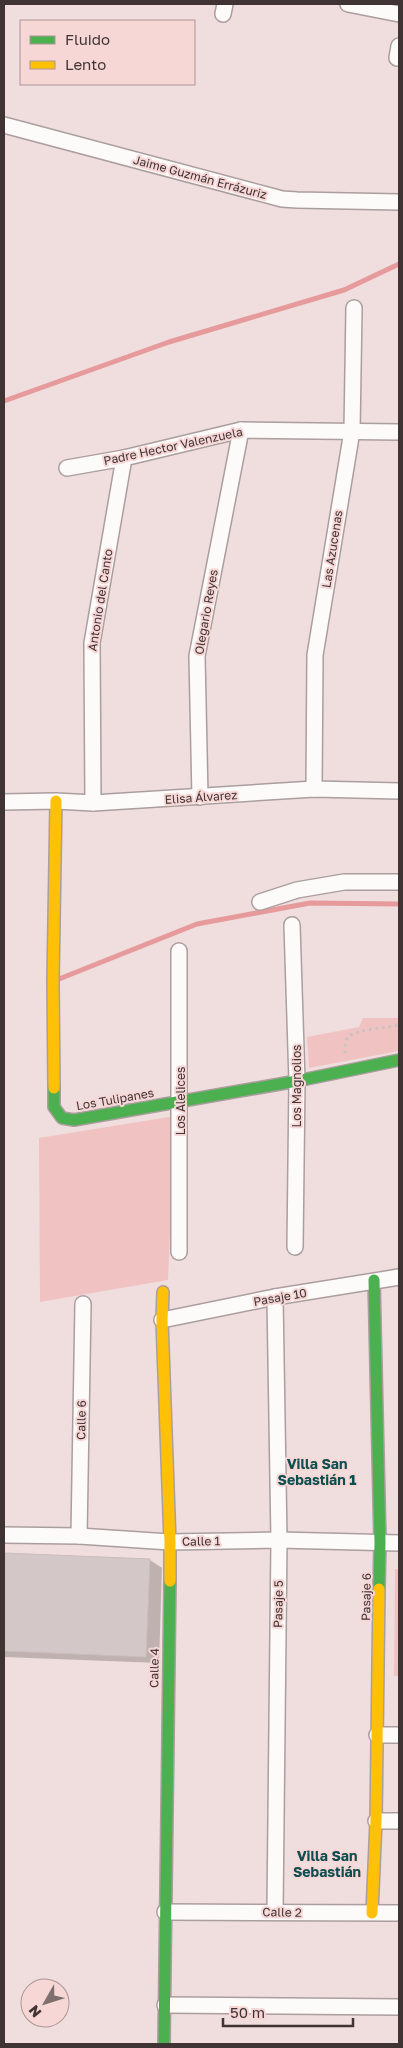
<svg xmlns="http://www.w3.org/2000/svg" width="403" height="2048" font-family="'Golos Text',sans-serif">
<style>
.green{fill:#f0c3c2}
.shadow{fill:#0003}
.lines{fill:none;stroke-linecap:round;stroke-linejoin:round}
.stream{stroke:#e69a9b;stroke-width:5}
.building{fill:#d4c7c7;stroke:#cabdbc}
.street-casing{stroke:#ab9e9e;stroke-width:18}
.fast-casing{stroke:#ab9e9e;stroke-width:14}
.slow-casing{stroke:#ab9e9e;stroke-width:14}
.path{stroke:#c8c2c2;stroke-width:3;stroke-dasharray:2.5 4;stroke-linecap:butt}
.street{stroke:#fdfafa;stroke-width:15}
.fast{stroke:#4caf50;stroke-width:11}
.slow{stroke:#ffc107;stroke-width:11}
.labels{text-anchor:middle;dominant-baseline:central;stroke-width:4;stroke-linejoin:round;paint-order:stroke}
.street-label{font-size:12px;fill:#3f3333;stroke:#f6d7d6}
.neighbourhood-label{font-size:14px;font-weight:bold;fill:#0f4e50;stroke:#f6d7d6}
</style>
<rect width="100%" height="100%" fill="#efdedd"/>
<!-- green -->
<g class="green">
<path d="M363,1018H399V1051L309,1068L307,1037L359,1027Z"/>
<path d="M175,1116L168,1280L40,1302L39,1138Z"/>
<path d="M395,1569H399V1676H394Z"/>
</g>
<!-- shadow -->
<path class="shadow" d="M4,1554L150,1560L162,1568L159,1663L4,1657Z"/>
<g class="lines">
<!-- stream -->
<g class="stream">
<path d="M4,401L169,342L344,290L399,264"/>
<path d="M59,979L197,924L310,903L399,904"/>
</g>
</g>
<!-- building -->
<path class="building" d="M4,1553L150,1559L146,1657L4,1651Z"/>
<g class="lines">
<defs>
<g id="street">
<path d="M348,4L399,14"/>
<path d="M223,14L225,4"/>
<path d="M397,58L399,46"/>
<path d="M4,125L282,199L297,200L399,202"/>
<path d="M67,468L124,458L241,430L399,432"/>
<path d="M314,789L315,655L352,431L354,308"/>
<path d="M200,797L197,656L241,430"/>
<path d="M4,802L56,801L93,803L314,789L399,791"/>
<path d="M93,803L92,643L124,458"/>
<path d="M260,902L297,890L344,882H399"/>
<path d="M292,925L297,1081L295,1247"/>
<path d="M179,1252V951"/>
<path d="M275,1297L279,1540L275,1911"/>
<path d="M162,1320L275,1297L399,1277"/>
<path d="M4,1535L79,1536L170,1542L279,1540L399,1543"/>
<path d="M79,1536L83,1304"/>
<path d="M377,1735H399"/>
<path d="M376,1821H399"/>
<path d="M165,1912L399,1913"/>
<path d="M165,2005L399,2007"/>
</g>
<g id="fast">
<path d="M54,1088V1107L62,1118L74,1120L297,1081L399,1060"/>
<path d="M374,1280L380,1542L379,1589"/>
<path d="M164,2044L170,1581"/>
</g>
<g id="slow">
<path d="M54,1088L53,981L56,801"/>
<path d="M163,1292L162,1320L170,1542V1581"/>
<path d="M372,1913L376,1821L379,1589"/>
</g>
</defs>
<!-- street casing -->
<use href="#street" class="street-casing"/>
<!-- fast casing -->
<use href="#fast" class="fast-casing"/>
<!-- slow casing -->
<use href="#slow" class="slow-casing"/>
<!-- path -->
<path class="path" d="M345,1053C345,1048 345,1041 348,1037C357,1029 387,1028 399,1025"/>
<!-- street -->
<use href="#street" class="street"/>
<!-- fast -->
<use href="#fast" class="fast"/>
<!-- slow -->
<use href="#slow" class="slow"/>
</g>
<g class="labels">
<!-- street labels -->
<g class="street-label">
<text transform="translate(200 177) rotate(15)">Jaime Guzmán Errázuriz</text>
<text transform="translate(173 446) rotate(-12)">Padre Hector Valenzuela</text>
<text transform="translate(332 549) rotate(-81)">Las Azucenas</text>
<text transform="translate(100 600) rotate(-81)">Antonio del Canto</text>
<text transform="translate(206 612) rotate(-80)">Olegario Reyes</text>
<text transform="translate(201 797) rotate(-4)">Elisa Álvarez</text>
<text transform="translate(296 1086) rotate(-90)">Los Magnolios</text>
<text transform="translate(115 1099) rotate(-10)">Los Tulipanes</text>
<text transform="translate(180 1101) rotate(-90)">Los Alelices</text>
<text transform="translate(280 1297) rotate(-10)">Pasaje 10</text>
<text transform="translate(81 1420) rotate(-89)">Calle 6</text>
<text transform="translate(201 1541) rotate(-1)">Calle 1</text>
<text transform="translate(366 1597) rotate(-89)">Pasaje 6</text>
<text transform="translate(278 1604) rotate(-89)">Pasaje 5</text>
<text transform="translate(154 1668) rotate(-89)">Calle 4</text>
<text transform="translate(282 1912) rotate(1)">Calle 2</text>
</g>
<!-- neighbourhood labels -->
<g class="neighbourhood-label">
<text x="317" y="1463">Villa San<tspan x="317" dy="16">Sebastián 1</tspan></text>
<text x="327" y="1855">Villa San<tspan x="327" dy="16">Sebastián</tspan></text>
</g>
</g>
<!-- border -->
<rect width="403" height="2048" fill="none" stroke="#3f3333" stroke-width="10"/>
<!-- legend -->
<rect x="20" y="20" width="175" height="65" fill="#f6d7d6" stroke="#ad9595"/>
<rect x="30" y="36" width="25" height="8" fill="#4caf50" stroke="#ad9595"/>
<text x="65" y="45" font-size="15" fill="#3f3333">Fluido</text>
<rect x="30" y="61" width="25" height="8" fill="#ffc107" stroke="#ad9595"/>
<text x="65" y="70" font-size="15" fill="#3f3333">Lento</text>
<!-- north arrow -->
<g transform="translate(45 2003) rotate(231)"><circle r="24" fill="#f6d7d6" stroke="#ad9595"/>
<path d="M0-4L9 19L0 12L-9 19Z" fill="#7d6f6e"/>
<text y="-8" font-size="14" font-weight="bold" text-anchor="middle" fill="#3f3333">N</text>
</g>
<!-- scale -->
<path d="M223 2018v8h130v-8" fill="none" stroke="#3f3333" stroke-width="2.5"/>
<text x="230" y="2018" font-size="15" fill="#3f3333" stroke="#f6d7d6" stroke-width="4" paint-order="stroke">50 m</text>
</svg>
